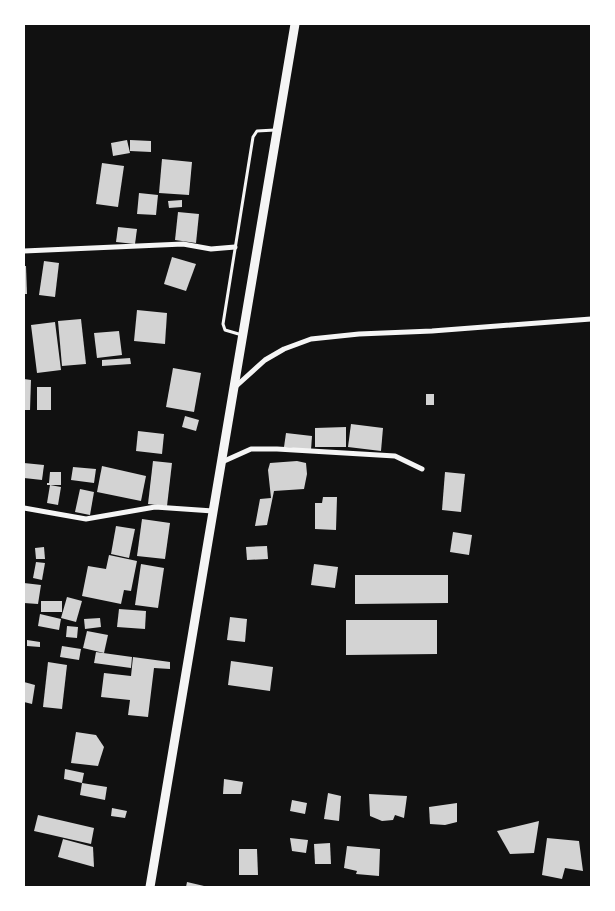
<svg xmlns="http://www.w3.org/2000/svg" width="615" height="911" font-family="'Sofia Sans Condensed',sans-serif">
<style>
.building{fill:#d3d3d3}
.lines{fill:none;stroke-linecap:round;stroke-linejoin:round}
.service{stroke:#f5f5f5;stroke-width:3}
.minor{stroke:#f5f5f5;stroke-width:5}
.tertiary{stroke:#f5f5f5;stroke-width:9}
</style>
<rect width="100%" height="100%" fill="#111"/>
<!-- building -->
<g class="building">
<path d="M127,140L130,153L113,156L111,143Z"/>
<path d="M130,140L151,141V152L130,151Z"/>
<path d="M162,159L192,162L189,195L159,193Z"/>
<path d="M102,163L124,166L118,207L96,204Z"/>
<path d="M139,193L158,195L156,215L137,214Z"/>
<path d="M182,200V207L169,208L168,201Z"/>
<path d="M178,212L199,214L196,243L175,240Z"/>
<path d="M118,227L137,229L135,244L116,242Z"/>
<path d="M172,257L196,264L186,291L164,284Z"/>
<path d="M44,261L59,263L55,297L39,295Z"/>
<path d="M24,266H26L27,294H24Z"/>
<path d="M137,310L167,313L165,344L134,341Z"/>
<path d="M81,319L86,364L62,366L58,321Z"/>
<path d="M55,322L61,370L37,373L31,325Z"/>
<path d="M119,331L122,355L97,358L94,333Z"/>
<path d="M130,358L131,364L102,366V360Z"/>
<path d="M173,368L201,373L194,412L166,407Z"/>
<path d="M24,379L31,380L30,410H24Z"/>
<rect x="37" y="387" width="14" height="23"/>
<rect x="426" y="394" width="8" height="11"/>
<path d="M185,416L199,420L196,431L182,427Z"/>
<path d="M351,424L383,428L381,451L348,447Z"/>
<path d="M346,427V447H315V428Z"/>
<path d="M138,431L164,434L162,454L136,451Z"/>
<path d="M286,433L312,436L311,450L284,447Z"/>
<path d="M153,461L172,463L167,506L148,504Z"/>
<path d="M297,461L306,463L307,474L304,489L274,491L267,525L255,526L260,499L271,498L268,470L270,463Z"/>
<path d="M24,463L44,465L42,480L24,478Z"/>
<path d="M102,466L146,476L141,501L97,492Z"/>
<path d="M73,467L96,469L94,483L71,480Z"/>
<path d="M50,472H61V485H47V483H49Z"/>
<path d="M445,472L465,474L461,512L442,510Z"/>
<path d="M50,485L61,487L58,505L47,503Z"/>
<path d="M80,489L94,492L90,515L75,512Z"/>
<path d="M323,497H337L336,530L315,529V503H322Z"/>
<path d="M142,519L170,523L165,559L137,556Z"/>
<path d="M116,526L135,529L129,558L111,554Z"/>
<path d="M453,532L472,535L469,555L450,552Z"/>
<path d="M267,546L268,559L247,560L246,547Z"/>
<path d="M44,547L45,559H36L35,548Z"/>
<path d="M109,555L137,561L131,591L124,590L121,604L82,596L88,566L106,569Z"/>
<path d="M36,562L45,563L42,580L33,578Z"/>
<path d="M141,564L164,568L158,608L135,605Z"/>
<path d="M314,564L338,567L335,588L311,585Z"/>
<path d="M355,575H448V603L355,604Z"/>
<path d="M24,583L41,585L38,604L24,603Z"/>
<path d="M67,597L82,601L76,622L61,618Z"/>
<rect x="41" y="601" width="21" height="11"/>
<path d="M119,609L146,611L145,629L117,627Z"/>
<path d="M40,614L61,619L59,630L38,626Z"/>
<path d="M230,617L247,619L245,642L227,640Z"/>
<path d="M100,618L101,627L85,629L84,619Z"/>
<path d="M346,620H437V654L346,655Z"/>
<path d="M67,626L78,627L77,638L66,637Z"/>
<path d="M87,631L108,635L104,653L83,648Z"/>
<path d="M27,640L40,642V647L27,646Z"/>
<path d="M62,646L81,649L79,660L60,657Z"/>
<path d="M96,652L132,657L131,668L94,663Z"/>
<path d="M133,657L170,662V669L154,668L148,717L128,715L130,700L101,697L104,673L131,676Z"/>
<path d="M231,661L273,667L270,691L228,685Z"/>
<path d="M48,662L67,665L62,709L43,707Z"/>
<path d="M24,682L35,685L32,704L24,702Z"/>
<path d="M76,732L96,735L104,747L98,766L71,763Z"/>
<path d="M65,769L84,773L82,783L64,779Z"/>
<path d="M224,779L243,782L241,794H223Z"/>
<path d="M82,783L107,787L105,800L80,795Z"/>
<path d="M328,793L341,796L339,821L324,819Z"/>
<path d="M369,794L407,796L404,818L395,815L393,820L382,821L370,816Z"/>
<path d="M292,800L307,803L305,814L290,811Z"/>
<path d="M457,803V822L445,825L430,824L429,807Z"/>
<path d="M112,808L127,811L125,818L111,816Z"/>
<path d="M38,815L94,828L91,844L34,831Z"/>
<path d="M539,821L534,853L510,854L497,831Z"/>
<path d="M290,838L308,840L306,853L292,851Z"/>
<path d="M547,838L579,841L583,871L565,868L562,879L542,875Z"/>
<path d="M63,839L93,847L94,867L58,857Z"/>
<path d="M330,843L331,864H315L314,844Z"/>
<path d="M347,846L380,849L379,876L356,874L357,871L344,868Z"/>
<path d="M239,849H257L258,875H239Z"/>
<path d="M187,882L204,886L203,887H186Z"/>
</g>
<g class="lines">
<!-- service -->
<path class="service" d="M242,335L225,330L223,324L253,137L257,131L275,130"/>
<!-- minor -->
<g class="minor">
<path d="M24,251L183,244L211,249L235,247"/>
<path d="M234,388L265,360L284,349L311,339L359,334L432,331L591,319"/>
<path d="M222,462L251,449H277L395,456L422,469"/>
<path d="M24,508L86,519L155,507L213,511"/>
</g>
<!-- tertiary -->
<path class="tertiary" d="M150,887L295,24"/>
</g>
<!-- border -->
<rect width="615" height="911" fill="none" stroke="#ffffff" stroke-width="50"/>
</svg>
